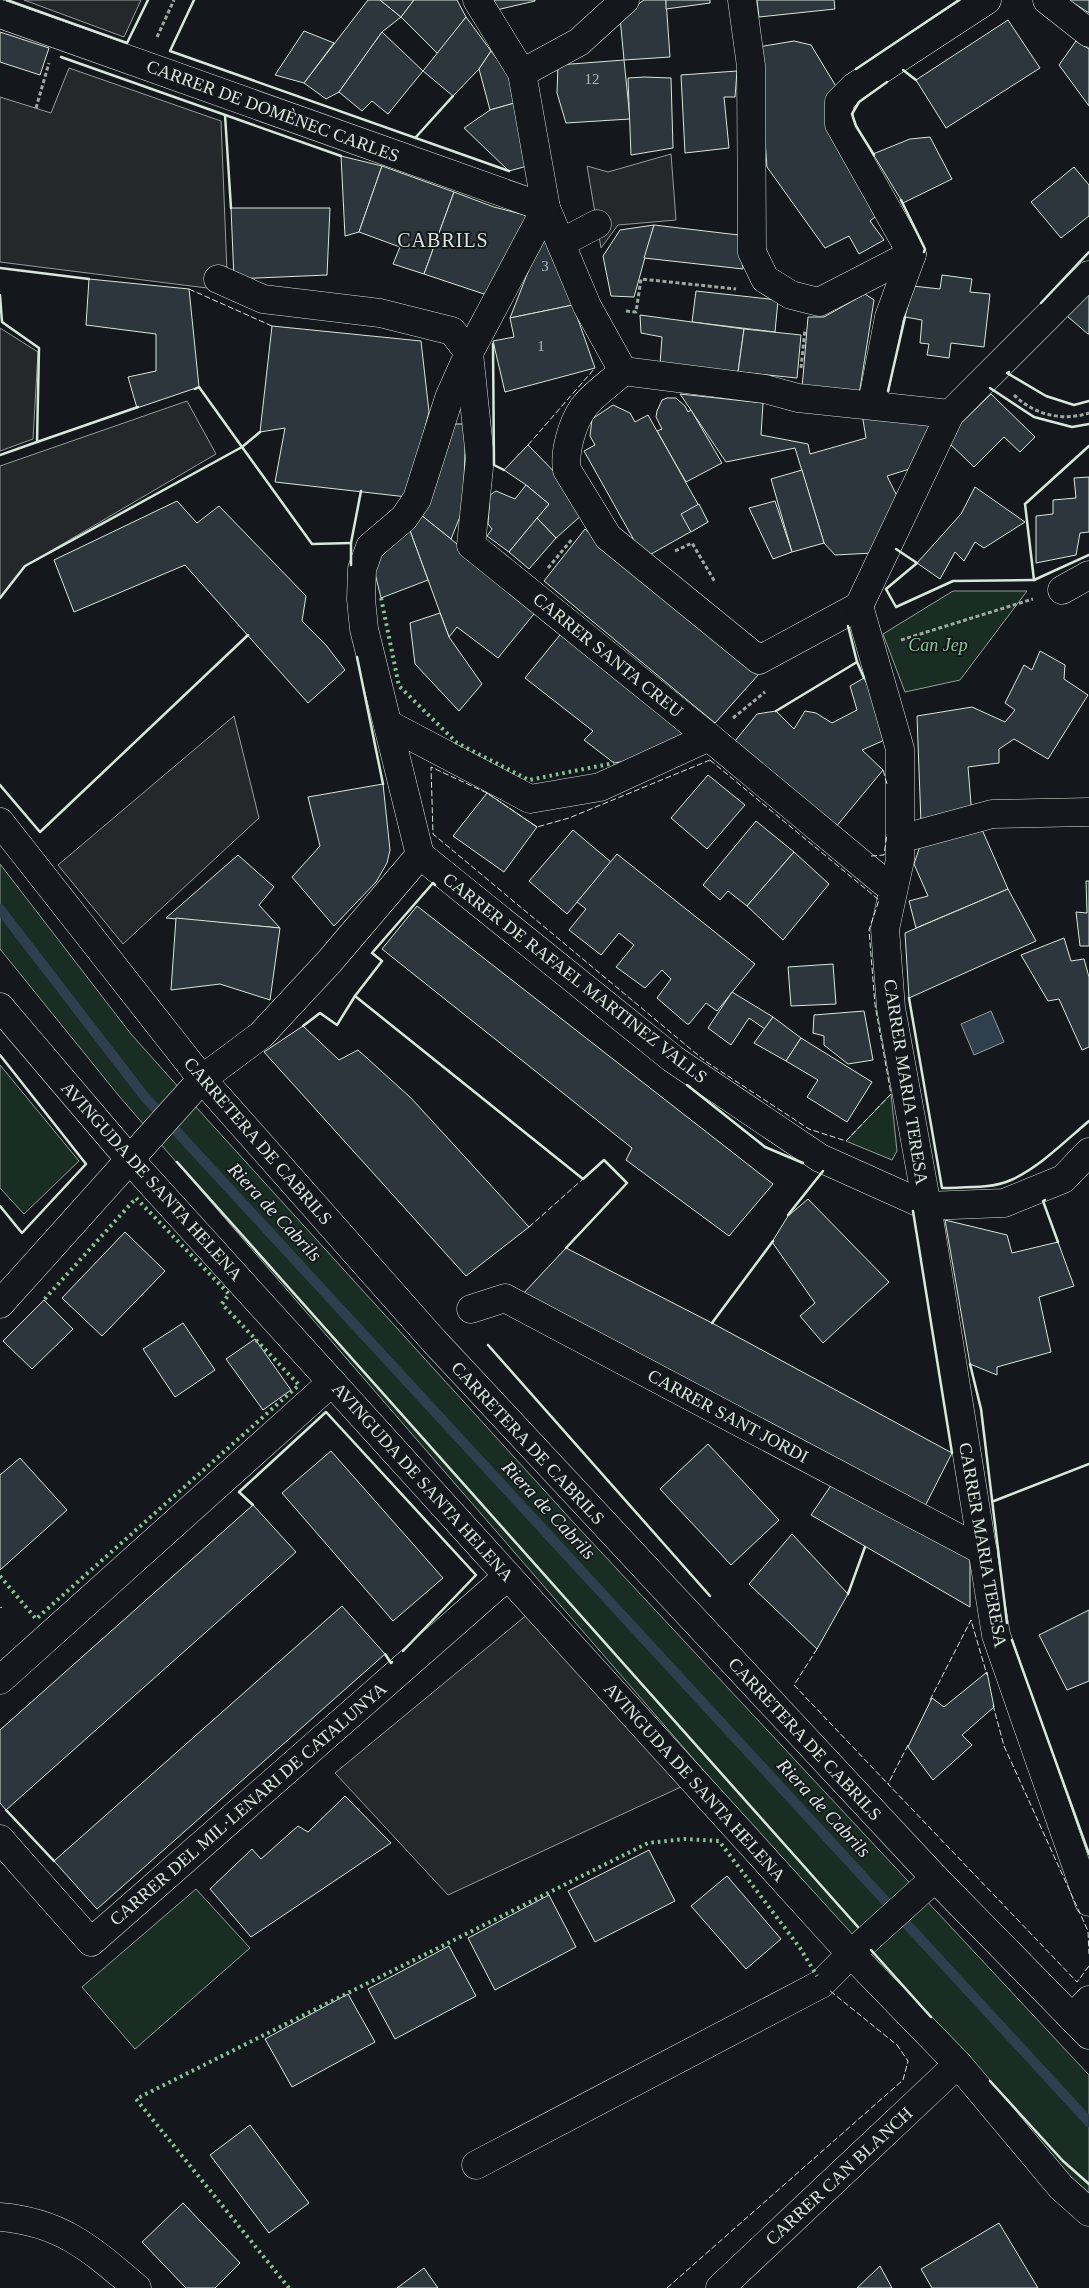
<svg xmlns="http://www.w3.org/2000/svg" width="1089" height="2288" font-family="Georgia,serif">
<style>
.green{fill:#1a2d24;stroke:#939e99}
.parking{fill:#24282b;stroke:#939e99}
.water{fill:#2f3f4d;stroke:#939e99}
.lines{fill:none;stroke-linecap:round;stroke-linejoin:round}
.stream{stroke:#2f3f4d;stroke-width:10}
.building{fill:#2c363c;stroke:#d8e6dc}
.minor-casing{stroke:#d8e6dc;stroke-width:29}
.path{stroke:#9da8a2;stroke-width:3;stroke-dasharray:4 2.5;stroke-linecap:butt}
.minor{stroke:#14181c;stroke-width:28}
.hedge{stroke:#8ac095;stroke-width:4;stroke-dasharray:2.5 4;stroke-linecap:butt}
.fence{stroke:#d8e6dc;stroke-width:1;stroke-dasharray:6 2.5;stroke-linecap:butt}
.wall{stroke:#d8e6dc;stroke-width:2.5}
.labels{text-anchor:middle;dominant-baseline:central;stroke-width:4;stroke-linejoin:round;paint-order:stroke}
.number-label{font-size:15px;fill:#adbab4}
.street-label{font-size:18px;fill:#d8e6dc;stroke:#14181c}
.park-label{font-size:18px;font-style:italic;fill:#8ac095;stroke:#14181c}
.water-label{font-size:19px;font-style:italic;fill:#d8e6dc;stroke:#14181c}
.quarter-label{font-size:20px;letter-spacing:1px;fill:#d8e6dc;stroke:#14181c}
</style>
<rect width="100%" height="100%" fill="#14181c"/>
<!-- green -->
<g class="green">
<path d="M953,591H1027L960,680L905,692L883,634Z"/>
<path d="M0,864L131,1034L205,1117L574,1523L1089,2075V2193L1063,2170L866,1958L119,1096L0,949Z"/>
<path d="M0,1065L79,1161L24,1214L0,1188Z"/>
<path d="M891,1094L897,1151L892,1160L846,1141Z"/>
<path d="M196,1889L250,1948L135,2049L82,1987Z"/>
</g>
<!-- parking -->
<g class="parking">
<path d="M24,0H141L124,37Z"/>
<path d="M69,68L221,121L227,272L207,288L0,262V97L51,113Z"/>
<path d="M671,154L676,220L618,225L601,248L587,166L608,172Z"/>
<path d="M0,328L38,352L33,439L0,451Z"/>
<path d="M187,401L216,454L25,566L0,598V466Z"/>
<path d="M234,716L259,818L123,944L58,865Z"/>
<path d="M528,1614L683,1786L448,1895L335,1773Z"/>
</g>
<!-- water -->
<path class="water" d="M991,1011L1004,1042L974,1055L961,1024Z"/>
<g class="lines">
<!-- stream -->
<path class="stream" d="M0,909L144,1096L1089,2122"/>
</g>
<!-- building -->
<g class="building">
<path d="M368,0H380L401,17L382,32L339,92L326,99L304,83Z"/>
<path d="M380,0H414L401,17Z"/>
<path d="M414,0H457L466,17L438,54L401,17Z"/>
<path d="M485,0H535V1L492,11Z"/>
<path d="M644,0H666L670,57L624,60L620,17Z"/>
<path d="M666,0H710V3L666,9Z"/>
<path d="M757,0H834L835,9L759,17Z"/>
<path d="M1069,0H1089V13Z"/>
<path d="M466,17L491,51L479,69L453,96L423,71Z"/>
<path d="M1008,20L1040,68L946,128L916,80Z"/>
<path d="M304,31L334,43L304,83L275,75Z"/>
<path d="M0,32L49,48L40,75L0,62Z"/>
<path d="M382,32L423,71L388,114L372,101L362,111L339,92Z"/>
<path d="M794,41L811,45L837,88L881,212L870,221L884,240L859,254L849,236L825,248L767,167L758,47Z"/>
<path d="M1076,41L1089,49V106L1059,65Z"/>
<path d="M491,51L509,74L518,102L490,110L479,69Z"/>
<path d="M624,60L630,119L566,123L557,93L558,65Z"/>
<path d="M737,71L735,97H724L729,148L685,153L681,75Z"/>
<path d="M644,77L671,78L673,148L631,155L628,78Z"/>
<path d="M518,102L531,165L509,171L464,128L490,110Z"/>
<path d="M930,137L952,179L903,203L873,154L910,139Z"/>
<path d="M341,156L382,166L359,232L345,236Z"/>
<path d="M382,166L454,192L424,274L393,264L400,247L359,232Z"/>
<path d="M1074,167L1089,185V216L1061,238L1031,202Z"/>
<path d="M454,192L494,207L533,217L493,297L424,274Z"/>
<path d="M231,208H330L327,275L234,279Z"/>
<path d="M654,225L634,297L611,296L603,256L620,230Z"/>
<path d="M654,225L739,235L743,269L644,258Z"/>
<path d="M546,226L573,305L510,318Z"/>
<path d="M942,275L972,279L970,292L990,294L984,347L951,343L949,358L927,355L929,344L920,343L922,320L905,317L913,286L940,289Z"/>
<path d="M89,279L189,289L199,387L137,408L128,377L156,371V334L86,325Z"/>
<path d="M696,291L778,300L775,332L692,322Z"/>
<path d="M1089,291V334H1088L1067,316Z"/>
<path d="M865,294L874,300L859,395L802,388L808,317H824Z"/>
<path d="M573,305L595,368L505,392L493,341L514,337L510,318Z"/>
<path d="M640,315L744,329L738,372L660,364L662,337L641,333Z"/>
<path d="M272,326L421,341L429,412L407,497L275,482L285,428L260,432Z"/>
<path d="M744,329L801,335L797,378L738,372Z"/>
<path d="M680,394L763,403L761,435L808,444L810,454L866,438L862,414L932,423L916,467L887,476L899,500L873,553L835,555L824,543L795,448L726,462Z"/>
<path d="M991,394L1035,437L1020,452L1004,437L974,467L945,439Z"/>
<path d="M667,398H676L685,406L688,412L691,410L722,463L686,482L657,431L662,429L656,417L657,411L662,400Z"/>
<path d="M613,405L630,413L635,422L648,415L708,522L644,558L584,451L595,445L590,436L592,419Z"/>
<path d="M455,424H466L463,509L451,539L421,515Z"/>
<path d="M528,445L572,490L583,514L556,538L537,518L549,504L526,485L504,470Z"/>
<path d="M802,470L824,543L792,552L771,479Z"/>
<path d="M1089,477V532L1080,533L1076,555L1036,563V516L1053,514V500L1076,498L1074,478Z"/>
<path d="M526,485L549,504L509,552L487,536L492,529L488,524L490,495L496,491L515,499Z"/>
<path d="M975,487L1025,522L984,548L975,542L964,561L955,552L940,579L917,563L961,514Z"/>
<path d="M177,501L197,523L219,506L306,596L302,621L326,645L345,670L308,703L185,565L74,612L54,560Z"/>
<path d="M775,501L792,552L773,559L749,508Z"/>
<path d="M699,504L708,522L691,532L681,514Z"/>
<path d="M421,515L538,609L498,658L457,627L449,637L409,528Z"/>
<path d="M537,518L556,538L529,569L509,552Z"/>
<path d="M409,528L428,580L381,598L373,565Z"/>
<path d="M585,529L759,674L715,723L544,581Z"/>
<path d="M440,613L449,637L482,684L459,711L415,664L410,623Z"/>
<path d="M564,630L685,735L650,757L614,763L584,740L593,731L525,678Z"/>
<path d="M1040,651L1065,665L1064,679L1088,695L1048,759L1014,739L999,749V763L968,767L972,816L921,823L917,716L972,707L1005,722L1015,710L1005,703L1024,665L1032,670Z"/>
<path d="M864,678L877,705L887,739L862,750L883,770L835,828L735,741L757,714L776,711L794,729L805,711L816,713L832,723L857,710L850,686Z"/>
<path d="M708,775L745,805L707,849L671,818Z"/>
<path d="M383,784L390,850L387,863L376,882L334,926L292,877L320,846L308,797Z"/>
<path d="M487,793L537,827L504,872L453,836Z"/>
<path d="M756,821L794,852L747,906L728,891L720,900L703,885Z"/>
<path d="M980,825L1008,889L916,928L909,901L928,896L914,864L922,840Z"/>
<path d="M573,830L611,862L567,914L529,881Z"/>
<path d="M794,852L829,884L783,940L747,906Z"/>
<path d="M617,854L755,964L717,1011L706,1003L689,1024H687L657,998L671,979L662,970L645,988L616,967L634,945L619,933L601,955L569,930L586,909L577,902Z"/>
<path d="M238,855L274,887L259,905L280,928L166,918Z"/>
<path d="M1086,881H1089V946H1080L1076,912L1087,913Z"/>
<path d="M1008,889L1036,941L909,998L905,933Z"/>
<path d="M417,906L773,1184L729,1236L626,1160L632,1148L382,949Z"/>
<path d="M176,918L280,928L270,1000L220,984L171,990Z"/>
<path d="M1064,938L1071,961L1084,959L1089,977V1047L1082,1050L1059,999L1048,1001L1021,955Z"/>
<path d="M833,964L836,1004L791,1006L788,967Z"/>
<path d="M732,992L773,1017L765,1029L749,1018L731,1045L708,1028Z"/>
<path d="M864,1011L873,1060L848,1064L824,1045V1036L813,1033L814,1015Z"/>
<path d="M773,1017L801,1038L786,1061L754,1043Z"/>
<path d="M303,1026L339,1060L358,1050L411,1098L529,1227L466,1276L264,1052Z"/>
<path d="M801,1038L872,1082L847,1122L807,1097L818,1080L786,1061Z"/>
<path d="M808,1199L889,1282L823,1343L800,1316L815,1303L772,1242L788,1216Z"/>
<path d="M945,1220L1007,1235L1012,1253L1058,1242L1074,1286L1039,1297L1051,1352L997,1367V1375L970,1364Z"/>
<path d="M125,1232L165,1271L102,1336L62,1298Z"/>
<path d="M566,1248L712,1323L952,1453L923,1510L520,1297Z"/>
<path d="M44,1300L73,1329L32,1369L3,1341Z"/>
<path d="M183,1323L215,1370L175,1397L143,1349Z"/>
<path d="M255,1339L291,1390L263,1410L226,1359Z"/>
<path d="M708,1444L779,1520L731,1565L660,1489Z"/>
<path d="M331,1451L443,1578L393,1621L282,1493Z"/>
<path d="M20,1458L67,1510L0,1570V1475Z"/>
<path d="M834,1481L970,1549V1607L811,1515Z"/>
<path d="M253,1505L296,1552L6,1810L0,1803V1730Z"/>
<path d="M792,1534L848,1594L817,1649L749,1584Z"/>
<path d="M342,1606L385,1654L97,1909L54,1861Z"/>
<path d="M1089,1610V1681L1067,1690L1039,1635Z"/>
<path d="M987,1672L994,1707L962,1735L972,1745L933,1780L908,1747L932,1698L944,1707Z"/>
<path d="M345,1796L391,1843L251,1937L210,1889L252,1849L261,1859L298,1826L308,1832Z"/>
<path d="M649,1850L675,1901L595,1942L568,1891Z"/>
<path d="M727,1876L781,1939L746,1969L691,1906Z"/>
<path d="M549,1895L576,1947L495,1990L468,1938Z"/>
<path d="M449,1946L476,1996L395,2039L368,1989Z"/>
<path d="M348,1994L375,2042L292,2087L265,2039Z"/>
<path d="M250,2125L309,2203L269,2233L210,2155Z"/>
<path d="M183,2203L240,2263L215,2288H186L142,2242Z"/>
<path d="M999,2223L1038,2288H932L921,2269Z"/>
<path d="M880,2266L892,2288H857Z"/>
<path d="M424,2268L438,2288H397Z"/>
</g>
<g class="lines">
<defs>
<g id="minor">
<path d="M477,0L522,73L546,208L587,306L623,371"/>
<path d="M742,0L751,66L752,252L765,279L791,295L819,302L912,254"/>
<path d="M1047,0L1089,33"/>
<path d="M0,14L546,208"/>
<path d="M522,73L579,42L625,0"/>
<path d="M546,208L469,353L449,398L417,499L404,518L370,547L362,569L361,599L364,629L420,855L673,1059L820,1158L927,1206L1004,1203L1063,1179L1089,1152"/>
<path d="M561,243L597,224"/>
<path d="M218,279L263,299L380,313L452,331L469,353L480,458L471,545L709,737L892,889"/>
<path d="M623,371C611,383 593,394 583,408C572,424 564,452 567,470L608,537L759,660L859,606"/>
<path d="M623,371L765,389L798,398L950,414"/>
<path d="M872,404L889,317L912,254L839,124V102L854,87L987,0"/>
<path d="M1062,590L1089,575"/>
<path d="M859,606L900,749V860L885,929L891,1008L927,1206L996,1635L1089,1902"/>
<path d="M859,606L950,414L1089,275"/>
<path d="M388,724L530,799L600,787L709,737"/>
<path d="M0,822L202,1079L434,1341L935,1878L1089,2035"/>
<path d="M900,839L992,814L1089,812"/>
<path d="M0,1007L131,1161L851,1954L958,2064L1061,2187L1089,2212"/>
<path d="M0,1304L202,1079L261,1035L329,962L420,855"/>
<path d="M471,1309L505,1298L983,1551"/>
<path d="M0,1680L332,1382"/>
<path d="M0,1839L91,1942L508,1576"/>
<path d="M1072,2018L1089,2000"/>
<path d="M476,2165L821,1984L851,1954L935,1878"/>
<path d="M0,2217C62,2222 92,2250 137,2288"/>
<path d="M720,2288L958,2064"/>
</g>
</defs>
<!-- minor casing -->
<use href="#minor" class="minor-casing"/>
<!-- path -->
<g class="path">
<path d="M157,37L174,0"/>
<path d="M36,108L49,63"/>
<path d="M626,311L636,312L641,279L736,289"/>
<path d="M801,368L805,329"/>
<path d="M1014,395C1033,414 1062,422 1089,413"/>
<path d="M675,551L692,543L715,582"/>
<path d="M548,568L573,538"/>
<path d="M901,640L1033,599"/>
<path d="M733,718L765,692"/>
</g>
<!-- minor -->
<use href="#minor" class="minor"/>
<!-- hedge -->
<g class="hedge">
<path d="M381,598L399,686L457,743L529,780L614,763"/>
<path d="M0,1576L36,1619L299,1385L222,1304L229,1294L136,1198L42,1302"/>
<path d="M0,1607V1608"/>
<path d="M289,2288L136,2099L648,1843L684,1839L719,1841L800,1948L817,1976"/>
</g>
<!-- fence -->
<g class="fence">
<path d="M189,289L272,326"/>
<path d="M528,445L595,368"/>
<path d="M710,760L879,900L869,930L875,1005L891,1094L846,1141L809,1129L705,1061L433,834L431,767L487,793L537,827L569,818Z"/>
<path d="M883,770L887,784"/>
<path d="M871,856L884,855L887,834"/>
<path d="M529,1227L583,1179"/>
<path d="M817,1649L794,1685L888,1784"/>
<path d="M930,1700L971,1620L987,1675"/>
<path d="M993,1705L1004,1746L1088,1931L1089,1954"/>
<path d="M908,1745L888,1784L1077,1982L1089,1966"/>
<path d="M667,2288L903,2080L908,2061L897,2045L829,1990"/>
</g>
<!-- wall -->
<g class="wall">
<path d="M7,0L127,43L148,0"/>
<path d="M194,0L170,51L509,171"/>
<path d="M61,57L341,156"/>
<path d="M856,69L959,0"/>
<path d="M903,70L916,80"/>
<path d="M225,115L231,208"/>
<path d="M416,137L453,96"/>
<path d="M874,155L856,126L852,114L859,102L887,82"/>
<path d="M901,200L925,249L924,252"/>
<path d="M0,268L89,279"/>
<path d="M0,295L2,322L39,348L37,442L138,407"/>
<path d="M1041,303L1089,252"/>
<path d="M493,344L494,465L504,470"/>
<path d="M1009,372L1007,373L1046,396L1074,405L1089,401"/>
<path d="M990,388L1034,417L1072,427L1089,424"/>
<path d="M195,389L199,387L242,447L260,432"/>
<path d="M888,391L905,317"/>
<path d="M1089,446L1025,504L1034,580L1089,555"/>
<path d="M0,455L37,442"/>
<path d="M896,549L917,563L886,589L896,607L953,581L1034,580"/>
<path d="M351,565V543L361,491"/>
<path d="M0,598L25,566L242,447L312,544L351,543"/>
<path d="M848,626L857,662L864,678"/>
<path d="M357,657L383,784"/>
<path d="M776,711L857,662"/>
<path d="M0,785L40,832L248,635"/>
<path d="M435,885L433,883L372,953L382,961L355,996L583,1179L604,1160L627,1183L566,1248"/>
<path d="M909,998L942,1188C963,1187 992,1189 1011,1180C1040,1167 1065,1141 1089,1121"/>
<path d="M303,1026L320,1013L337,1025L355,996"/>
<path d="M0,1055L86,1164L22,1233L0,1206"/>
<path d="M687,1085L765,1147L803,1163"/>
<path d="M177,1162L858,1927"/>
<path d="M1045,1200L1043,1201L1058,1242"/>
<path d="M913,1211L952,1453"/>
<path d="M788,1215L823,1171"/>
<path d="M712,1323L773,1241"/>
<path d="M488,1345L710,1596"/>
<path d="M970,1364L981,1409L1007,1623"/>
<path d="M994,1501L1089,1464"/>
<path d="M253,1505L239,1492L326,1412L476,1575L403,1651"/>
<path d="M848,1594L865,1547"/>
<path d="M1012,1640L1089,1854"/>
<path d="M385,1654L391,1663L392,1662"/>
<path d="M6,1810L54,1861"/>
<path d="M871,1950L931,2017"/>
<path d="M990,2081L1063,2161L1089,2184"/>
</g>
</g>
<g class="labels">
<!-- number labels -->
<g class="number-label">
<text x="592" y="79">12</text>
<text x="545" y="266">3</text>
<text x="541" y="346">1</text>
</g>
<!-- street labels -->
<g class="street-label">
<text transform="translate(273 111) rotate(20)">CARRER DE DOMÈNEC CARLES</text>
<text transform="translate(608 655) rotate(39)">CARRER SANTA CREU</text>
<text transform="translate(575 978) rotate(38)">CARRER DE RAFAEL MARTINEZ VALLS</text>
<text transform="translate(906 1082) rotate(81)">CARRER MARIA TERESA</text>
<text transform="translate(258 1141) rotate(49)">CARRETERA DE CABRILS</text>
<text transform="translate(152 1181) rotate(48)">AVINGUDA DE SANTA HELENA</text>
<text transform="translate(728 1416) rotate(28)">CARRER SANT JORDI</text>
<text transform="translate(528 1443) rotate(47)">CARRETERA DE CABRILS</text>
<text transform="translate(423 1482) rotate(48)">AVINGUDA DE SANTA HELENA</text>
<text transform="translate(983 1545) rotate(80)">CARRER MARIA TERESA</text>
<text transform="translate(805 1739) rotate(47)">CARRETERA DE CABRILS</text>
<text transform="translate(695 1782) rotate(48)">AVINGUDA DE SANTA HELENA</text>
<text transform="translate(248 1804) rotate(-41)">CARRER DEL MIL·LENARI DE CATALUNYA</text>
<text transform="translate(839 2176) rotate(-43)">CARRER CAN BLANCH</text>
</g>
<!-- park labels -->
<g class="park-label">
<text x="938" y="645">Can Jep</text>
</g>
<!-- water labels -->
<g class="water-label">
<text transform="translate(275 1212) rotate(47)">Riera de Cabrils</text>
<text transform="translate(549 1510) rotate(47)">Riera de Cabrils</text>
<text transform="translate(824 1808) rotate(47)">Riera de Cabrils</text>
</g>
<!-- quarter labels -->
<g class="quarter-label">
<text x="443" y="240">CABRILS</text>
</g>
</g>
</svg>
